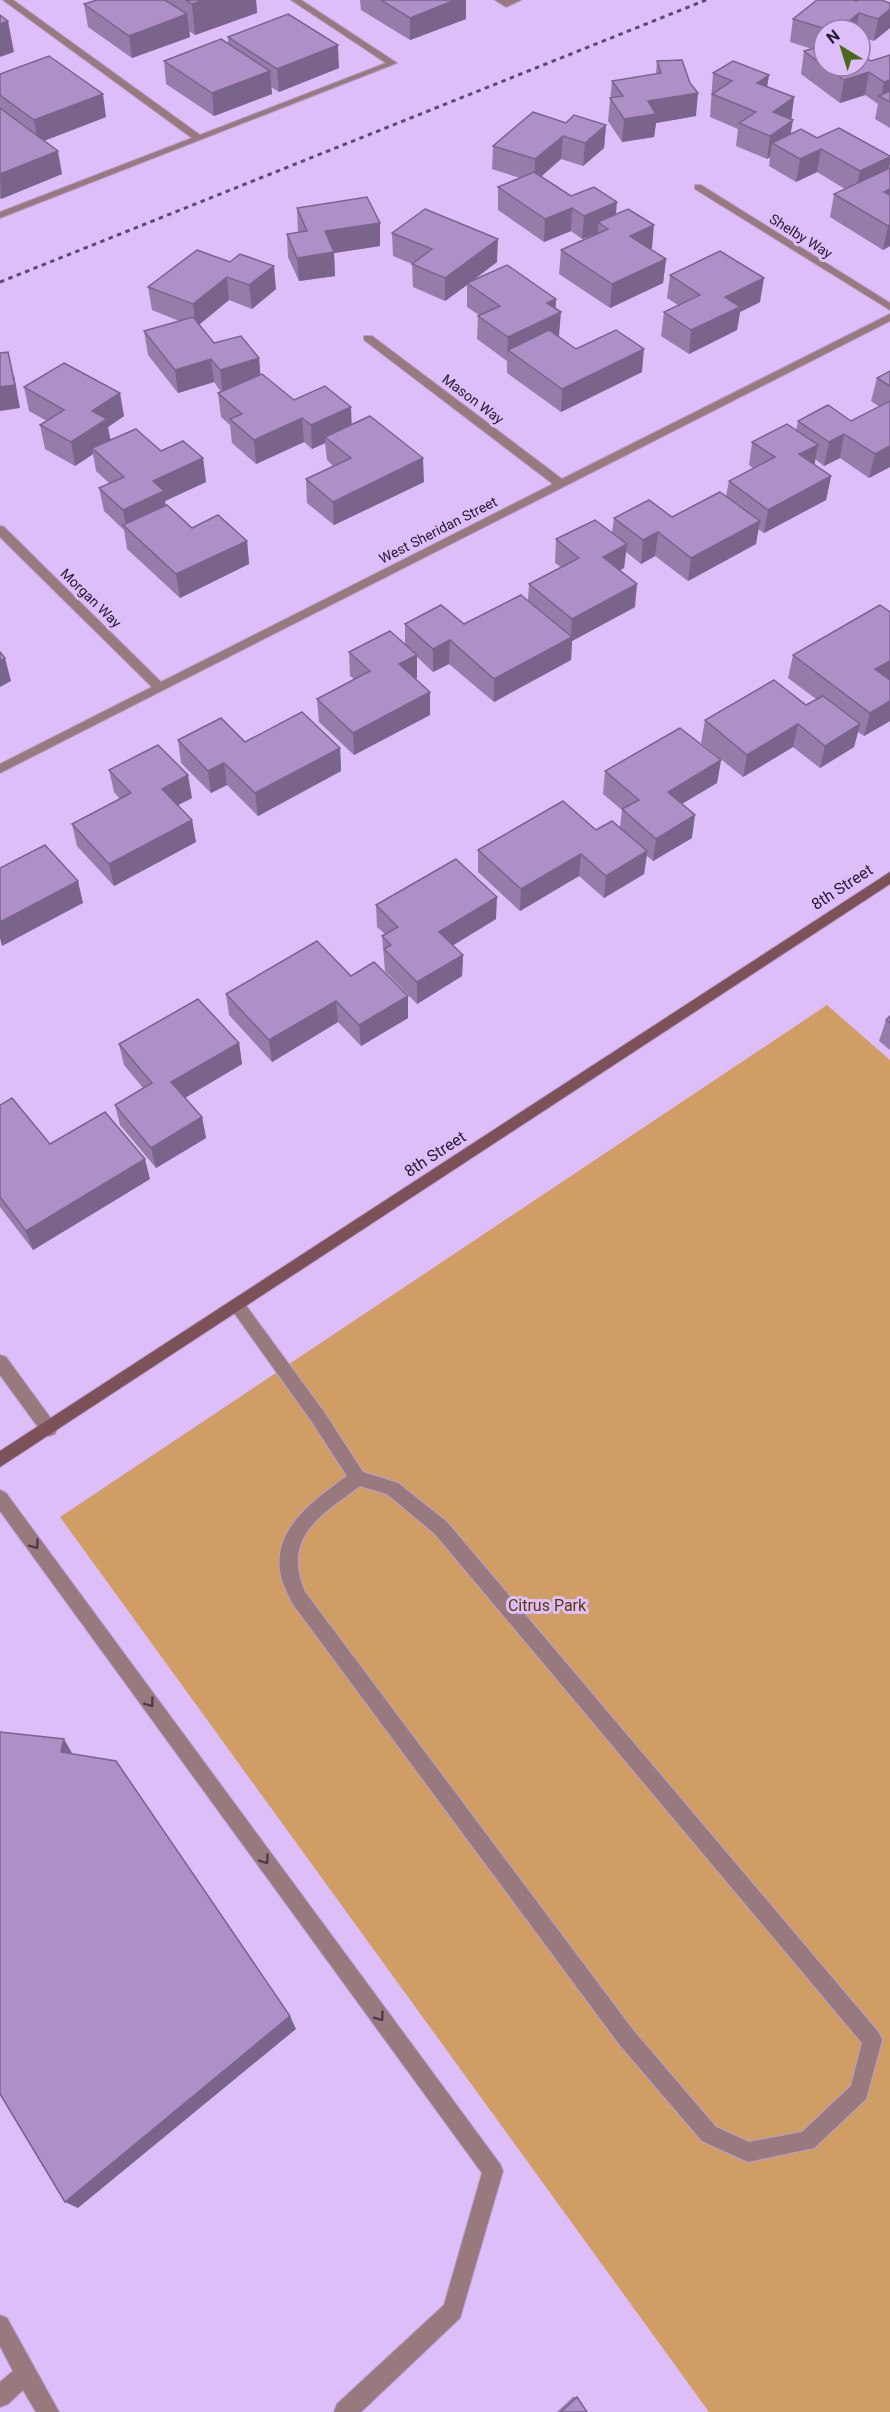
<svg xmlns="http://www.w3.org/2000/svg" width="890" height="2412" font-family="Roboto,sans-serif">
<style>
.green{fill:#d09e65}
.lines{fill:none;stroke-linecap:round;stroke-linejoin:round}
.lane-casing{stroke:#b99dd1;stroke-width:2}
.street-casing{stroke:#b99dd1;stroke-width:2}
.secondary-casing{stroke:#b99dd1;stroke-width:2}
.lane{fill:#98797d;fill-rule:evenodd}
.street{fill:#98797d;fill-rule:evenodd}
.secondary{fill:#7c5157;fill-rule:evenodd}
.rail{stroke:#5d4b6d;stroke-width:3;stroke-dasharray:4.5 4.5;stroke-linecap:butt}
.wall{fill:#967bab}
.shaded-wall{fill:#7a648b}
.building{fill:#ae8fc7;stroke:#7a648b;stroke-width:1.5}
.oneway{stroke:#4d3b4a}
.labels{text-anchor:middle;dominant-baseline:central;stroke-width:6;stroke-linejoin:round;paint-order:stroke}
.far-street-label{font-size:14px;fill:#25192f;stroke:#debef9}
.street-label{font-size:16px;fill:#25192f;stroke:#debef9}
.park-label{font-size:16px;fill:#5e3904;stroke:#debef9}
</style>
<rect width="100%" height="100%" fill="#debef9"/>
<!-- green -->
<path class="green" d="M827,1005L890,1060V2412H709L60,1517Z"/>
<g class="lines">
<defs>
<g id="lane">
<path d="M3,0H13L200,135L386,63L291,0H301L397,63L0,218V212L192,138Z"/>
<path d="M495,0H521L506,7Z"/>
<path d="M237,1298L242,1300L324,1412L363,1472L398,1483L447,1522L879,2033L882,2040L866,2099L814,2148L748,2162L702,2141L619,2044L292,1603C288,1594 283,1585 281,1576C271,1529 314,1500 347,1476L312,1422L232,1310L229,1305L232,1300ZM360,1486L387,1494L435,1534L862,2043L851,2086L802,2132L749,2142L716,2127L633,2030L305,1592C281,1537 321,1515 360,1486Z"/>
<path d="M0,1490L6,1493L500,2164L503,2171L460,2318L361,2412H334L337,2404L444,2305L482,2173L0,1511Z"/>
<path d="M0,2315L7,2318L59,2412H36L23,2390L8,2404L0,2407V2382L13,2371L0,2346Z"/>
</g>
<g id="street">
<path d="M695,185H701L890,303V310L695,189Z"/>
<path d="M890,314V321L0,773V764L152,687L0,537V526L4,527L161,682L553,484L364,340V336H372L562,479Z"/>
<path d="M0,1355L6,1357L55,1424L57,1429L55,1434L49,1436L43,1434L0,1375Z"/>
</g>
<path id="secondary" d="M890,872V884L0,1467V1451Z"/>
</defs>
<!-- lane casing -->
<use href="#lane" class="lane-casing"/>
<!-- street casing -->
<use href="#street" class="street-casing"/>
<!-- secondary casing -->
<use href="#secondary" class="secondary-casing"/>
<!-- lane -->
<use href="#lane" class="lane"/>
<!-- street -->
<use href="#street" class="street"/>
<!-- secondary -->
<use href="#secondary" class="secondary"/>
<!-- rail -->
<path class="rail" d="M0,282L706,0"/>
</g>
<!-- wall -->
<g class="wall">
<path d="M97,0H256L257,13L195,35L189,31L190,37L132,58L88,27L84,4Z"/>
<path d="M360,0H466V19L410,40L361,10Z"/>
<path d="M857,1L890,3L874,41L860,37V30H824V66L871,61L890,55V128L875,119L878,104L865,95L840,103L801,74L804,51L812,49L790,42L793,19Z"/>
<path d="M228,37L339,68L279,92L271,87L272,94L214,116L166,84L164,61L228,44Z"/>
<path d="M657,61L696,116L656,123L654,137L622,142L608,121L612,81L656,74Z"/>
<path d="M713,73L769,75L767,87L794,97L791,120V134L817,138L890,163L889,169L890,246L883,250L830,217L834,194L845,189L817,172L796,182L769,166L770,157L767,159L736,146L738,129L710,117Z"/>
<path d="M0,74L106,117L44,141L62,174L1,199L0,198Z"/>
<path d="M566,123L606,125L604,148L583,166L561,159L541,176L571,196L616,214L652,248L650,249L666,259L663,283L610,308L559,274L561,250L598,233L582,239L571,231L544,242L498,210V187L520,178L492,169L493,146Z"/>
<path d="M297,208L380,246L334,253L335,276L299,281L288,257L287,234L298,232Z"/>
<path d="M392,233L497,262L472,281L556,299L555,309L559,336L576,349L642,372L561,412L507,373V361L477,339L478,316L479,315L467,307V285L445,301L413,287L412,264L393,256Z"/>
<path d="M197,250L276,289L252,309L229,300L199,325L214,343L259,358L260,374L294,400L352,424L424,482L334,525L307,503L306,479L333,466L327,460L325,443L312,449L304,442L256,464L232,443L230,425L221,417L218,393L221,392L214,382L178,393L148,355L144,331L179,321L152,310L148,287Z"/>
<path d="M670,275L760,302L740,312L737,330L689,354L661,336L664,312L678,305L667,298Z"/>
<path d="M890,371V467L869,478L840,458L824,466L815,459L814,465L831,476L826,500L764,533L758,529L756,544L688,581L655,556L641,564L626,552L624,568L620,570L635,607L572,641L571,660L494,702L449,664L433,672L417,657V678L415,679L430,715L354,755L319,722L317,699L354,679L350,676L349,652L405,644V624H464L528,601L529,584L561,567L555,563L556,539L612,533L614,518L672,517L726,496L729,481L753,468L749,465L752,442L796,430L798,421H851L880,407L871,401L877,378Z"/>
<path d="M24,387L124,416L108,427L110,440L161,451L203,458L206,482L165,501L166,506L192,528L247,541L249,564L180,598L127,549L124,530L104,511L99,488L109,483L96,471L93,454L75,466L45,449L40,425L47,421L29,411Z"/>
<path d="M793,655L890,721L864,736L858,732L854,747L820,768L793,747L743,777L701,743L705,720L806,705L816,699L788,678Z"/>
<path d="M178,740L245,742L340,748L341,771L258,816L227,785L211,793L181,763Z"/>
<path d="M721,760L717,783L682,804L692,838L653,861L647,856L644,874L604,898L579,876L520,911L478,872V850L596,830L620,827L622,810L603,794L605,771Z"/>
<path d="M109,770L192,798L178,805L192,820L196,842L114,886L77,846L72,824L120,799L114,792Z"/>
<path d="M376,905L496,919L453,945L463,955L462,976L417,1004L385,971L382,936L385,934L377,927Z"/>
<path d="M351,976L408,996V1018L361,1046L338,1022L272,1062L229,1015L226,994Z"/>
<path d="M890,1016V1050L879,1041L886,1020Z"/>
<path d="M239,1043L242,1064L185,1098L202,1117L206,1138L156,1168L120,1125L115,1105L143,1088L124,1065L119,1044Z"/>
<path d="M0,1105L50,1144L150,1179L33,1250L0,1207Z"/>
<path d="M573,2397H577L587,2412H557Z"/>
</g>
<!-- shaded-wall -->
<g class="shaded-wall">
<path d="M204,0H256L257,13L195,35L192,4Z"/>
<path d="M455,0H466V19L410,40V18Z"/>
<path d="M890,9V28L874,41L878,19Z"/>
<path d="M859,13L856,30H838Z"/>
<path d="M187,14L190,37L132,58L129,36Z"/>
<path d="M8,21L14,52L0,57V24Z"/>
<path d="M338,45L339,68L279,92L277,69Z"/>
<path d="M270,71L272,94L214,116L212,93Z"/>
<path d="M869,72L865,95L840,103L844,80Z"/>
<path d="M769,75L765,98L757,83Z"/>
<path d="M890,80V101L881,97L884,82Z"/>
<path d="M698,93L696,116L656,123L654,137L622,142L624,119L648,101Z"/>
<path d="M103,94L106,117L38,143L34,120Z"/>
<path d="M794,97L791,121L773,112Z"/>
<path d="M793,120L789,144L772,143L770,157L767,159L770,136Z"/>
<path d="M606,125L604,148L583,166L585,143Z"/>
<path d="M563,136L561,159L534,183L535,159Z"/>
<path d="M821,149L817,172L796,182L800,159Z"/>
<path d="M58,151L62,174L1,199L0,174Z"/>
<path d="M890,157V163L887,180L855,195L860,171Z"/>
<path d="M890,189V210L884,192Z"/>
<path d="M617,202L615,225L598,222V233L582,239L584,216Z"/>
<path d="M572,208L571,231L544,242L545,219Z"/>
<path d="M380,223V246L334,253L335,276L299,281L297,258L325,231Z"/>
<path d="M654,225L652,248L628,260L630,236Z"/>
<path d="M890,225V246L883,250L888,226Z"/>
<path d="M498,239L497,262L468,284L467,283V285L445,301V278Z"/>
<path d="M666,259L663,283L610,308L612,284Z"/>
<path d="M274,266L276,289L252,309L249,285Z"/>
<path d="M227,277L229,300L196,327L193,304Z"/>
<path d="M764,278L760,302L740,312L737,330L689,354L691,330L725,297Z"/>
<path d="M556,299L555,315L561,312L559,336L517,356L508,350L507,361L508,337L547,303Z"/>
<path d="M644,349L642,372L561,412L562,389Z"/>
<path d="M259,358L261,382L223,393L220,370Z"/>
<path d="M211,359L214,382L178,393L175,370Z"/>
<path d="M14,375L20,408L0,411V387Z"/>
<path d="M120,393L124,416L108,427L111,443L92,448L93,454L75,466L71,442L92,411Z"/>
<path d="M351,407L352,431L325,437V443L312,449L311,425Z"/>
<path d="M302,418L304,442L256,464L254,440Z"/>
<path d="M844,434L840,458L824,466L829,442Z"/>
<path d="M818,445L814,468L799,454Z"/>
<path d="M890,446V467L869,478L875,454Z"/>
<path d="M203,458L206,482L165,501L167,514L126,528L123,510L153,481Z"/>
<path d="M423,458L424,482L334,525L333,502Z"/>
<path d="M831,476L826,500L764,533L768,510Z"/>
<path d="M760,521L756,544L688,581L691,558Z"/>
<path d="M658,532L655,556L641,564L643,540Z"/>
<path d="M247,541L249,564L180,598L176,574Z"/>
<path d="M627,544L624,568L600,580L603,557Z"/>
<path d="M637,584L635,607L572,641L571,660L494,702V679L571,638L572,619Z"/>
<path d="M450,640L449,664L433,672V649Z"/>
<path d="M417,655V678L399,687V664Z"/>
<path d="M5,658L11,681L0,687V661Z"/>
<path d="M890,661V680L875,669Z"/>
<path d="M430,692V715L354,755L353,733Z"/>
<path d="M890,701V721L864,736L870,713Z"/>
<path d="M798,724L793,747L743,777L747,755Z"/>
<path d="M860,724L854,747L820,768L825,746Z"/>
<path d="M340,748L341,771L258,816L255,793Z"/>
<path d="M721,760L717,783L664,814L668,792Z"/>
<path d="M224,763L227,785L211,793L208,771Z"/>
<path d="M188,775L192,798L166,811L162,789Z"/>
<path d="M695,815L692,838L653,861L656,839Z"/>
<path d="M192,820L196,842L114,886L109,864Z"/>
<path d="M647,851L644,874L604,898L606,876Z"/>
<path d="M581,854L579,876L520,911L521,889Z"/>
<path d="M78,881L83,903L2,946L0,938V922Z"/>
<path d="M497,897L496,919L439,954V932Z"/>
<path d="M463,955L462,976L417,1004V982Z"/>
<path d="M408,996V1018L361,1046L359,1025Z"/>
<path d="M336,1001L338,1022L272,1062L269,1040Z"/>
<path d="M239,1043L242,1064L176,1103L171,1082Z"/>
<path d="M202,1117L206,1138L156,1168L151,1148Z"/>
<path d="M145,1159L150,1179L33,1250L26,1231Z"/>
<path d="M64,1739L76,1760L61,1752Z"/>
<path d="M290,2016L296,2029L78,2208L65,2202Z"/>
</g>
<!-- building -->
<g class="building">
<path d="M97,0H165L187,14L129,36L84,4Z"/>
<path d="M186,0H204L192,4Z"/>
<path d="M381,0H455L410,18Z"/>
<path d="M817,0H853L857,1L858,0H881L890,3V9L878,19L859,13L838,30H829L793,19Z"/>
<path d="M288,14L338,45L277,69L228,37Z"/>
<path d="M0,15L8,21L0,24Z"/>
<path d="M221,39L270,71L212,93L164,61Z"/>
<path d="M824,45V66L804,51Z"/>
<path d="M860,53L871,61L890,55V80L884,82L869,72L844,80L825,66H860Z"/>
<path d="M49,56L103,94L34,120L0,95V74Z"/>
<path d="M682,60L690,83L698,93L648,101L656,114L624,119L610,98L623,96L612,81L661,73L657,61Z"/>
<path d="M733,61L769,75L757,83L794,97L773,112L793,120L770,136L739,123L756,112L712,94L732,81L713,73Z"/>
<path d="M890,91V102L879,96Z"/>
<path d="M0,108L58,151L0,174Z"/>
<path d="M533,112L566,123L574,115L606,125L585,143L563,136L535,159L493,146Z"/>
<path d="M839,128L890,156V157L860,171L821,149L800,159L772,143L801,129L817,138Z"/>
<path d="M890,168V189L884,192L890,195V225L888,226L834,194Z"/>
<path d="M534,172L571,196L594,187L617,202L584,216L572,208L545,219L498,187Z"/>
<path d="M367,197L380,223L325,231L334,252L297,258L287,234L307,231L297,208Z"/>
<path d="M425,209L498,239L445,278L412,264L432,249L392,233Z"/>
<path d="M628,209L654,225L630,236L666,259L612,284L561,250L608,229L598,222Z"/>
<path d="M197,250L230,262L240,254L274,266L249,285L227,277L193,304L148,287Z"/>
<path d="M720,251L764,278L725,297L740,307L691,330L664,312L700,295L670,275Z"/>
<path d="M507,265L556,299L547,303L561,312L508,337L478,316L500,306L467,283Z"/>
<path d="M193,317L214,343L241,336L259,358L220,370L211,359L175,370L144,331Z"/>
<path d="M549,330L576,349L616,330L644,349L562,389L508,350Z"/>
<path d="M8,352L15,385L0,387V353Z"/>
<path d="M64,363L120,393L92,411L107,419L71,442L40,425L64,410L24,387Z"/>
<path d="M890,371V386L877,378Z"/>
<path d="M262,374L294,400L325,386L351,407L311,425L302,418L254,440L230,419L242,414L218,393Z"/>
<path d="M890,401V446L875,454L844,434L829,442L798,421L828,405L851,421Z"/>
<path d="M370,416L423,458L333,502L306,479L351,458L325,437Z"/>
<path d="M787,424L818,445L799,454L831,476L768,510L729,481L775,457L752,442Z"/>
<path d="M136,429L161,451L183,441L203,458L153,481L164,491L123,510L99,488L124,477L92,448Z"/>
<path d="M720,492L760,521L691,558L658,532L643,540L614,518L649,500L672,517Z"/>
<path d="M167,505L192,528L218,515L247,541L176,574L123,525Z"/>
<path d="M595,520L627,544L603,557L637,584L572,619L529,584L579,558L556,539Z"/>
<path d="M521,595L572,637L494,679L450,640L433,649L405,624L441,605L464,624Z"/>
<path d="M880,605L890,612V661L875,669L890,680V701L870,713L793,655Z"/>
<path d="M390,631L417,655L399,664L430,692L353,733L317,699L370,671L349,652Z"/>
<path d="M0,652L5,658L0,661Z"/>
<path d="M774,680L806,705L823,696L860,724L825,746L798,724L747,755L705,720Z"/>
<path d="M302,712L340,748L255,793L224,763L208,771L178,740L221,718L245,742Z"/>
<path d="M680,728L721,760L668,792L695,815L656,839L622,809L639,800L605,771Z"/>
<path d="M158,745L188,775L162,789L192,820L109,864L72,824L131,793L109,770Z"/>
<path d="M563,801L596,830L612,821L647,851L606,876L581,854L521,889L478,850Z"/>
<path d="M45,845L78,881L0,922V868Z"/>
<path d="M456,859L497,897L439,932L463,955L417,982L384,949L391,945L382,936L398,927L376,905Z"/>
<path d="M317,941L351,976L374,962L408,996L359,1025L336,1001L269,1040L226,994Z"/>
<path d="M198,999L239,1043L171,1082L202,1117L151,1148L115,1105L152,1083L119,1044Z"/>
<path d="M890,1016V1023L886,1020Z"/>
<path d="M12,1098L50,1144L105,1112L145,1159L26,1231L0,1197V1105Z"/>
<path d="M0,1732L64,1739L61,1752L116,1761L290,2016L65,2202L0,2094Z"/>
<path d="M577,2397L587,2412H561Z"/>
</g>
<!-- one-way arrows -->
<defs><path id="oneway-chevron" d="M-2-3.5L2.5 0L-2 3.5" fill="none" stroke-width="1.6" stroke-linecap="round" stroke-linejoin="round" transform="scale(1.5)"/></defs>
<g class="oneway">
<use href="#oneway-chevron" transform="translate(35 1545) rotate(54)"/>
<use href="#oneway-chevron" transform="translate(150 1703) rotate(54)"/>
<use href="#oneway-chevron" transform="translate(265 1860) rotate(54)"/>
<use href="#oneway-chevron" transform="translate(380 2017) rotate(54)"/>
</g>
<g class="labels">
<!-- far-street labels -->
<g class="far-street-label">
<text transform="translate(801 236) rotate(32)">Shelby Way</text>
<text transform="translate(473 399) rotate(37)">Mason Way</text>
<text transform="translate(438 530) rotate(-27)">West Sheridan Street</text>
<text transform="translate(91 598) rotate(44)">Morgan Way</text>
</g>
<!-- street labels -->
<g class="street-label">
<text transform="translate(842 887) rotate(-33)">8th Street</text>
<text transform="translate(435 1154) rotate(-33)">8th Street</text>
</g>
<!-- park labels -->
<g class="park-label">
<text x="547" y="1605">Citrus Park</text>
</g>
</g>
<!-- north arrow -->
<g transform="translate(842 48) rotate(322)"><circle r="28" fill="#debef9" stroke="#947ca8" stroke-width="1.5"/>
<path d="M0-4.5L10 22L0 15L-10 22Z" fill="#49681d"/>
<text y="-9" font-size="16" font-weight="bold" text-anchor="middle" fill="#25192f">N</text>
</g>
</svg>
